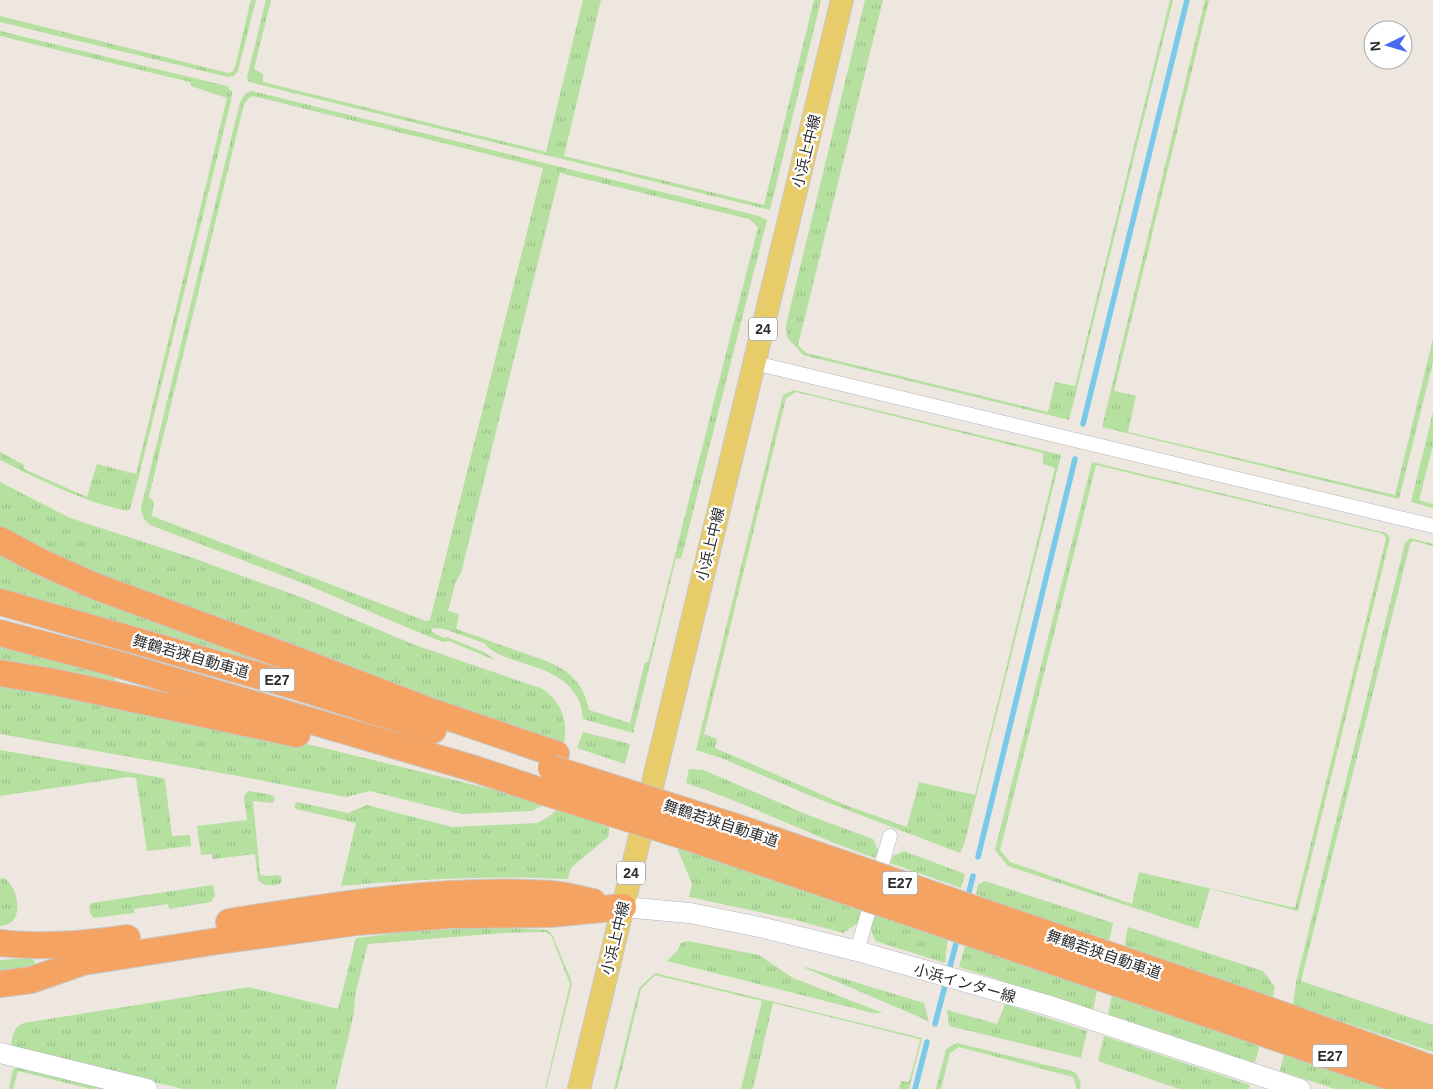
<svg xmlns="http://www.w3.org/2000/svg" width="1433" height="1089" font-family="Helvetica,'Noto Sans JP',sans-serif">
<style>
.grass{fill:url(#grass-tufts);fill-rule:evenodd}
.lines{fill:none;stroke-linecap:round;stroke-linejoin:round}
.stream{stroke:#7ac9e8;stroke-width:5.5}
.street-casing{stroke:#b3b5bf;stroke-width:15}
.secondary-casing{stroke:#b3b5bf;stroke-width:21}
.primary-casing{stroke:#c8c8c8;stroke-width:24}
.highway-casing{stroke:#c8c8c8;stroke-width:28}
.street{stroke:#fff;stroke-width:14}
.secondary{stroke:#fff;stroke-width:20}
.primary{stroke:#e8cc69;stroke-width:22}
.highway{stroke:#f4a363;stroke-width:26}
.highway-bridge-casing{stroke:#c8c8c8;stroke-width:28;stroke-linecap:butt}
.highway-bridge{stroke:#f4a363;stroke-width:26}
.labels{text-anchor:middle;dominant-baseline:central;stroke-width:4.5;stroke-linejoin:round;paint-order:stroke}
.shield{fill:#fff;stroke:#6b6b6b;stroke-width:1}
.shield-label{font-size:14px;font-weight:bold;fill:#2c2c2c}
.street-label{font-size:15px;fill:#2c2c2c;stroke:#fff}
</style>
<defs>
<pattern id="grass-tufts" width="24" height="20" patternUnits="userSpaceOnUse" patternTransform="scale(1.25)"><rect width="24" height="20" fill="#b5e0a0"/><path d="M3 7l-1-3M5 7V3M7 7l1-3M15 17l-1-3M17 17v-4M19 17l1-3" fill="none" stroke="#9cc08a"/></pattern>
</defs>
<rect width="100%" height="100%" fill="#ede7e0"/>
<!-- grass -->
<g class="grass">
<path d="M251,0H256L238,71L234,76L228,77L0,22V16L228,73L234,71Z"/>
<path d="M266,0H271L254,69L263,74V82L546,152L583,0H601L564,156L764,205L814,0H821L770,210L253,83L248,81L247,77Z"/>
<path d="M865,0H883L798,345L806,353L1048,412L1055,382L1075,386L1170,0H1173L1069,420L803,355L787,337L786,325Z"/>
<path d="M1205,0H1209L1114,391L1136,396L1128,432L1395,495L1433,339V362L1399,499L1102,427Z"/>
<path d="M0,31L227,86L232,92L231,101L139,476L130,509L127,511C81,501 41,480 0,460V452L24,465V469L87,497L97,464L136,474L227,98L191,86L190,82L0,36Z"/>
<path d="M252,91L759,216L767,220L681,559L676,558L633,733L583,719C582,712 581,703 577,697C564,673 534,667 511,659C502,656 490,651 484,643L444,629L432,628V632L444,638L447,637L484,652L497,661L449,641L443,642L420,633L305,584L150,525C144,520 142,516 141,508L240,102L245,94ZM253,96L543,168L430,620L426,621L152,516L154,502L149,497L160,450L244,104L249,98ZM560,173L749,219L758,227L648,662H645L630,723L589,710C581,668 549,662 515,650C495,643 476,636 456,629L459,614L448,611L456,581L461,573Z"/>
<path d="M794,390L1061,455L964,845L960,853L816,798L721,758L696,750L783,395ZM796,392L1043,453V464L1055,468L975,795L919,782L907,827L848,806L715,748L717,739L704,734L786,398Z"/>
<path d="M1433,412V445L1419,500L1433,504V508L1411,502Z"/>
<path d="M1092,462L1386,533L1390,538L1298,911L1210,889L1198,929L1008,866L995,850ZM1096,465L1384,534L1386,539L1295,908L1139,872L1132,904L1010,862L1000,850Z"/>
<path d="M0,482L70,518L193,558L303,598L415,645L543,689C562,703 568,721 564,743L398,687L80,570L0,527Z"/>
<path d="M1410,538L1433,544V546L1413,541L1410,544L1301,981L1433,1025V1052L1293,1005L1296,982L1405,543Z"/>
<path d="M0,550L276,666L0,588Z"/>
<path d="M0,645L114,677L116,680L115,682L0,664Z"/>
<path d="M0,683L204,721L324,748L544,802L542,806L532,811L462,814L370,791L346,797L244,777L0,734Z"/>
<path d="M583,732L630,744L625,764L577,748Z"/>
<path d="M0,750L163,778L165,780L172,836L190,835L191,846L147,851L136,778L128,777L0,796Z"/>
<path d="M689,769L703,770L813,817L873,839L878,850L875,858C811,836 750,804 686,783Z"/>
<path d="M249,791L272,795L275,798L273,803L253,801L260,874L264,876L279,875L281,877L282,881L280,884C272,885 264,887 258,880L255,854L213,859L212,854L201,855L197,826L247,820L244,797L247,792Z"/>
<path d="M297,802L348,813L367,805L452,827L538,823L551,815L558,808L610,824L608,837L571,868L568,879C492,875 417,879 341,886L356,823L296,809L294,806Z"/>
<path d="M676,845L863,908L858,923L843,933L796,920L689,897L692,884Z"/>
<path d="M904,851L965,874L961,888L890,863L893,856Z"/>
<path d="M3,878C17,883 28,925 0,926V879Z"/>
<path d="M985,881L1113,923L1109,942L1000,904L976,894L978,885Z"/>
<path d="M213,885L215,895L211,902L169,909L168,904L134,909V913L94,918C89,914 88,908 91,903Z"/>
<path d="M875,911L948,937L945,963L875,941L870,926Z"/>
<path d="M496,927L547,930L552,934L571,980L572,984L546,1089H545L570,984L551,935L546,932L502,933L368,944L355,995L354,1013L336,1089H183L18,1049L11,1044C13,1034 14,1026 24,1023L249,987L338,1009L356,938L416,931Z"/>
<path d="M1128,927L1263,971L1275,987L1273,997L1124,948Z"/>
<path d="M688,941L759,955L793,978L883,1013H873L667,961L677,951L681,943Z"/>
<path d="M966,943L1098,986L1093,1010L959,967Z"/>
<path d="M30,958L34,960L35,963L32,967L0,974V960Z"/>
<path d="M805,967L924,1003L929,1022L924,1019L805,968Z"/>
<path d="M655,973L922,1038L909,1089H899L901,1081L909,1082L920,1041L919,1039L773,1003L753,1089H741L762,1001L655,975L641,989L617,1089H614L639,988Z"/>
<path d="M1113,990L1261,1041L1255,1063L1108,1015Z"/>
<path d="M1005,1004L1087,1031L1081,1058L949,1026L947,1010L997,1024Z"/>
<path d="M1104,1036L1250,1085L1249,1089H1179L1098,1061Z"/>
<path d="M957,1043L1075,1072C1079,1078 1082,1082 1080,1089H1077L1073,1077L959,1047L950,1053L941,1089H936L946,1049Z"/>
<path d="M1285,1049L1402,1089H1335L1280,1071Z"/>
<path d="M18,1067L108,1089H91L18,1071L13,1089H9L13,1069Z"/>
</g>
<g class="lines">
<!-- stream -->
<g class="stream">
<path d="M1083,424L1187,0"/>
<path d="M978,857L1075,459"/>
<path d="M967,900L973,876"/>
<path d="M935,1024L958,936"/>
<path d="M915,1089L927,1042"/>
</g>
<defs>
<g id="street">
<path d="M755,363L1433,526"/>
<path d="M857,951L890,836"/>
</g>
<g id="secondary">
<path d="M623,907L690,913L764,928L857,951L1047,1005L1300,1089"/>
<path d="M0,1053L147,1089"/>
</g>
<path id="primary" d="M579,1089L842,0"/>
<g id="highway">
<path d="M0,540L39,561L97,587L302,662L427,710L556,754"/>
<path d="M0,602L295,686L433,730"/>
<path d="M0,633L110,662L475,769L544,792"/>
<path d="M0,673L54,682L297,734"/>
<path d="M229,922C335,905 444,887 552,894C565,895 579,899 593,902"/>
<path d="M0,943C41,948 86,944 127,938"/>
<path d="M0,984L31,980L83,962L218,941L357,922L452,915L550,914L623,907"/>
<path d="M1246,1002L1433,1069"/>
<path d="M1237,1024L1424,1089"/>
</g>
</defs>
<!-- street casing -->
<use href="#street" class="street-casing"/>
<!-- secondary casing -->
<use href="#secondary" class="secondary-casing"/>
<!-- primary casing -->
<use href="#primary" class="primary-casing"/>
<!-- highway casing -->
<use href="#highway" class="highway-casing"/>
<!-- street -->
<use href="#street" class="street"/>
<!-- secondary -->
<use href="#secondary" class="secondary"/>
<!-- primary -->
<use href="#primary" class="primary"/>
<!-- highway -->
<use href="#highway" class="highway"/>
<defs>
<g id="highway-bridge">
<path d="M551,768L739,828L1246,1002"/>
<path d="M544,792L687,837L1237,1024"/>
</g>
</defs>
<!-- highway-bridge casing -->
<use href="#highway-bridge" class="highway-bridge-casing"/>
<!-- highway-bridge -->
<use href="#highway-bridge" class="highway-bridge"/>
</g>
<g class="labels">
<!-- shield labels -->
<g class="shield">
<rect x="749" y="317.5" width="28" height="23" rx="4"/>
<rect x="259.5" y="668.5" width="35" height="23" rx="4"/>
<rect x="617" y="861.5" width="28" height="23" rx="4"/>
<rect x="882.5" y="871.5" width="35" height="23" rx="4"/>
<rect x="1312.5" y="1044.5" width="35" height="23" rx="4"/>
</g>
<g class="shield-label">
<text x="763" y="329">24</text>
<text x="277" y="680">E27</text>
<text x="631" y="873">24</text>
<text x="900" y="883">E27</text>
<text x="1330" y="1056">E27</text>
</g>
<!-- street labels -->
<g class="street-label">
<text transform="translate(806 151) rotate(-76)">小浜上中線</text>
<text transform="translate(710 544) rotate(-76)">小浜上中線</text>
<text transform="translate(191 656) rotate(16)">舞鶴若狭自動車道</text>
<text transform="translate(721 823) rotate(18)">舞鶴若狭自動車道</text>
<text transform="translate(615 938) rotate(-76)">小浜上中線</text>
<text transform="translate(1104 954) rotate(19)">舞鶴若狭自動車道</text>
<text transform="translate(965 983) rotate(16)">小浜インター線</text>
</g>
</g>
<!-- north arrow -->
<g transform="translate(1388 45) rotate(265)"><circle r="24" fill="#ffffff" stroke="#ababab"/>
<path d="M0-4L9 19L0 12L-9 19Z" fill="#4b68ef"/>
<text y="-8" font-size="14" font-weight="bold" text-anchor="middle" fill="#2c2c2c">N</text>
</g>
</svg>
